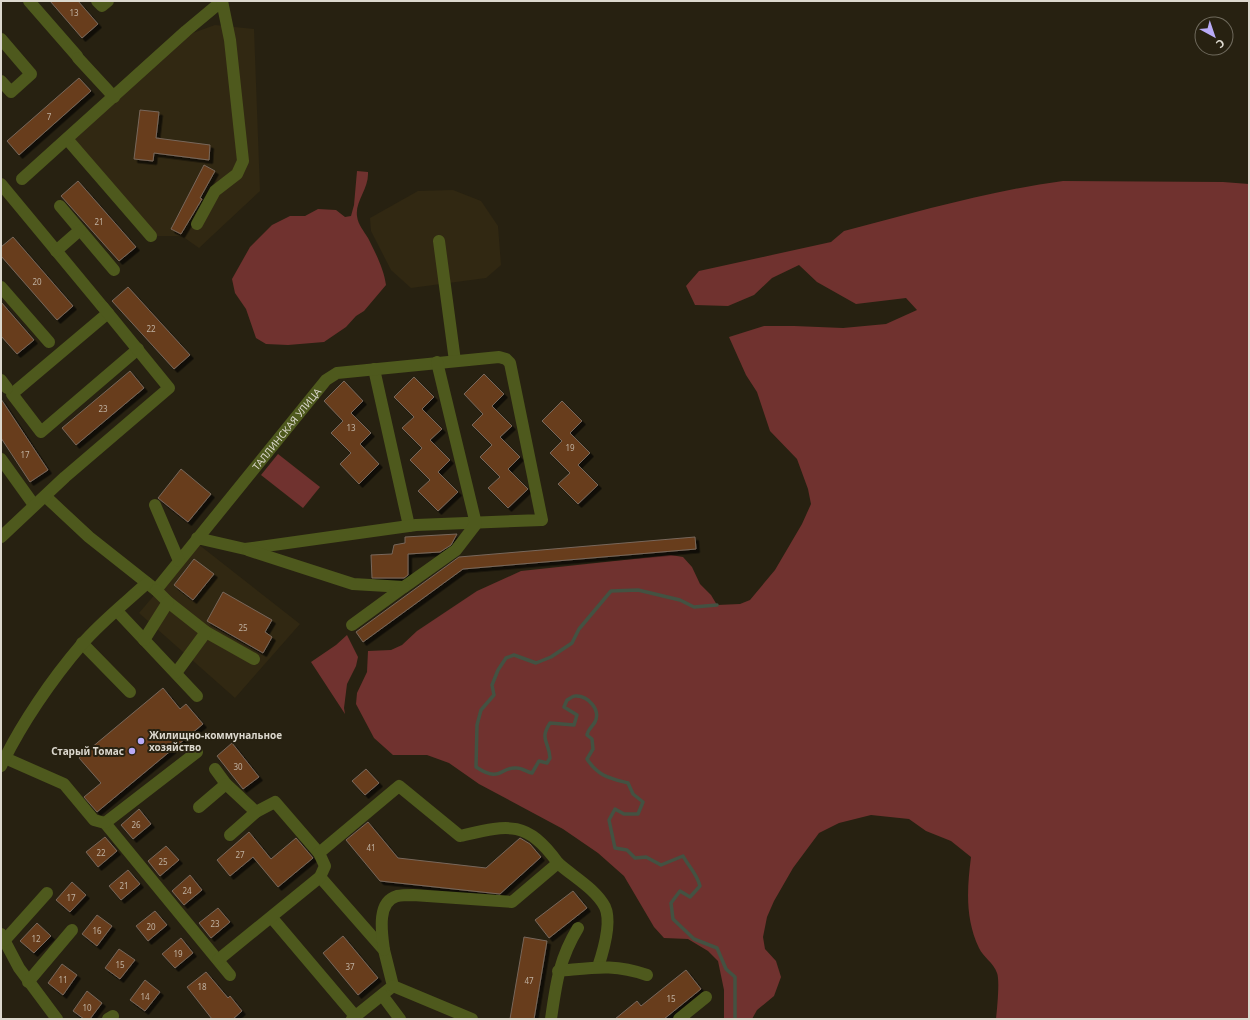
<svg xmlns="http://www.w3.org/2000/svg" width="1250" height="1020" font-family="'Noto Sans',sans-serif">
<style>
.built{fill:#312812}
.green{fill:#70322f}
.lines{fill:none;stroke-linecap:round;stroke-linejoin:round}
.stream{stroke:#435242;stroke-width:3.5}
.building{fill:#673d1b;stroke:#78675b;filter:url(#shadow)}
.minor{stroke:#4e591d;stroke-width:12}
.poi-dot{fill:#b9abf7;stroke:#272111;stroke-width:1.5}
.labels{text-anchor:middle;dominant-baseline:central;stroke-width:4;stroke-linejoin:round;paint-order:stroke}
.number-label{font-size:8px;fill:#bfb1a1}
.street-label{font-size:10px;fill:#dcd8ce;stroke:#272111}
.poi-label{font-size:10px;font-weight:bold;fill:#dcd8ce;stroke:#272111;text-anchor:start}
</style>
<defs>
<filter id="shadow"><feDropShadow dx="3.5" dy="3.5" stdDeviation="0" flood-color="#0009"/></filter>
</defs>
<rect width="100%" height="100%" fill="#272111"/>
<!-- built -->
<g class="built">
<path d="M215,25L254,29L260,191L199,248L182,236H151L67,139L190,34Z"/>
<path d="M453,190L481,201L498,226L501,265L486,278L411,288L391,270L371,231L370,218L418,191Z"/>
<path d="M198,544L300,624L235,698L139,613Z"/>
</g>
<!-- green -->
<g class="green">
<path d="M357,171L368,172C369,189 355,201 357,216C358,225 364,231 368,238C375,252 384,269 386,285L364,311L356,316L346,327L324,342L288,345L266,344L256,338L246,309L235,293L232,279L250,247L272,225L290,216H305L318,209L336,210L345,217L351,216L354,205Z"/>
<path d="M1063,181L1223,182L1249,184V1019H996C997,1010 1000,980 997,973C994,963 983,957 979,948C965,918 967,889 971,857L951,841L926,831L909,819L871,815L839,823L819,833L793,868L774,901L767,917L763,937L765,949L776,961L781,977L774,996L757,1010L752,1019H724V990L718,961L708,951L688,939L664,938L654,927L624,876L598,853L563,829L479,784L449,763L427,755H393L374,738L356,704L357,693L367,672L368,651L391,650L402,645L417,631L477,591L521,571L671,555L683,557L692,567L700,584L711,595L717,605L740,604L750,600L775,570L802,524L811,504L808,489L797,459L770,431L757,392L746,375L729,337L764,326H794L843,328L886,324L917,310L906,298L856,304L817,282L799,265L772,278L754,295L728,306L695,305L686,286L699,271L831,242L844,231C917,212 989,191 1063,181Z"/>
<path d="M278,454L320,487L303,508L261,475Z"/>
<path d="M347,635L358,657L356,666L347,684L344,708L345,714L311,662L336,645Z"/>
</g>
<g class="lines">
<!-- stream -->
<path class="stream" d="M717,605L694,607L680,600L638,590L611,591L579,629L572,643L551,657L536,663L514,655L506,658L498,670L492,685L494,695L481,710L477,725L476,767C502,784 500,766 517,768C522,768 527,772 532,773L539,761L547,763L550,758C549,741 539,740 550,723L574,725L577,715L564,707L567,700C569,699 573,696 575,696C588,695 601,710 595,722C592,727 588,729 587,735L592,739L593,749L587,759C598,776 609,778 628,783L633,794L643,802L638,814H624L615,809L609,820L615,848L627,850L635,858L646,857L661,865L683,856C689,867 697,874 700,886L690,897L680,891L671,903L673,919L694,939L717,948L726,969L735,977V1019"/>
</g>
<!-- building -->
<g class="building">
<path d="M50,1H78L98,24L82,38Z"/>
<path d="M79,78L91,91L19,155L7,141Z"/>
<path d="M140,110L159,112L156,138L210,145L209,160L154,153L153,161L134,159Z"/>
<path d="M204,165L215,171L200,198L202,199L181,234L171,229Z"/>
<path d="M78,181L136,247L119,261L61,196Z"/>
<path d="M13,237L73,306L57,320L1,256V247Z"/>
<path d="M128,287L190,355L174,369L112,301Z"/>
<path d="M1,302L34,340L17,354L1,336Z"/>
<path d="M130,371L144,388L76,445L62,428Z"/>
<path d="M484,374L504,394L492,406L512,426L500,437L520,457L508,469L528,489L508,508L488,488L500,477L480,457L492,445L472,425L483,414L464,394Z"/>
<path d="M414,377L434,397L422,409L442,429L430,440L450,460L438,472L458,492L438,511L418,491L430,480L410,460L422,448L402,428L414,417L394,397Z"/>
<path d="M344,381L363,401L351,413L371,433L360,444L379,464L359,484L340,464L351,453L331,433L343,421L324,401Z"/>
<path d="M1,399L48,470L30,482L1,438Z"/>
<path d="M562,401L582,421L570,433L590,453L578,465L598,485L578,504L558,484L570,473L550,453L562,441L542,421Z"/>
<path d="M181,469L211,494L188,522L158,498Z"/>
<path d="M457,534L451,545L440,552L408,554V575L404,578H372L371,555L392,554L394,545L405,543V537Z"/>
<path d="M695,537L696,549L463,569L363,642L356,632L459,557Z"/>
<path d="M194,559L214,574L193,600L174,585Z"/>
<path d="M223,592L272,620L265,632L272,637L263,653L207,621Z"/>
<path d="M163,688L180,709L186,704L203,724L97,812L84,797L101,783L79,758Z"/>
<path d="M232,743L259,777L243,789L217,756Z"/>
<path d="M366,769L379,783L365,795L352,781Z"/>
<path d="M139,809L151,824L133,839L121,825Z"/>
<path d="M368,822L398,858L486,868L520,838L530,844L541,857L500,894L380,881L346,840Z"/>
<path d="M249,832L271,859L296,838L313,858L278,887L253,857L230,876L217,860Z"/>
<path d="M105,837L117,851L98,867L86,852Z"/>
<path d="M166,846L179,860L160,876L148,861Z"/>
<path d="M128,870L140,884L121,900L109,886Z"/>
<path d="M190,875L202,890L184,905L172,891Z"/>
<path d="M72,882L86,895L70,912L56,900Z"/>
<path d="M573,891L587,908L549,938L535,920Z"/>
<path d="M218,908L230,922L211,938L199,923Z"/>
<path d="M155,911L167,925L148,941L136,926Z"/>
<path d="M97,915L112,926L97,946L82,934Z"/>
<path d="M37,923L51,936L34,953L20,941Z"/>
<path d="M343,936L378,978L358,995L323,953Z"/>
<path d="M524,937L547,941L534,1019H510Z"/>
<path d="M181,938L193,953L175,968L162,954Z"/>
<path d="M119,949L135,960L120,979L105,968Z"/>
<path d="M62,964L77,975L63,995L48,983Z"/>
<path d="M686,970L701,989L664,1019H615L637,1001L641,1006Z"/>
<path d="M206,972L228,998L230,996L242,1011L233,1019H212L187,987Z"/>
<path d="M145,980L160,992L145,1011L130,1000Z"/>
<path d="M87,991L102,1003L90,1019H84L73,1011Z"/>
</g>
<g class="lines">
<!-- minor -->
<g class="minor">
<path d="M29,1L77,56"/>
<path d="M97,1L102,6L108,1"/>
<path d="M1,39L31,74L11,92L1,81"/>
<path d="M78,58L114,97"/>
<path d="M67,139L151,236"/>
<path d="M22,179L186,31L222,1"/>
<path d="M1,184L102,306"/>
<path d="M60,206L114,270"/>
<path d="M197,224L215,191L237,174L243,161L230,40L222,1"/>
<path d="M439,241L455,361"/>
<path d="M56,251L80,230"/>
<path d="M1,287L49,342"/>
<path d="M108,313L12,394L41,432L138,349"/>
<path d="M374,369L409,526"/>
<path d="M1,380L7,388"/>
<path d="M1,459L34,505"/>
<path id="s1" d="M45,496L89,537L156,590L326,380L337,373L499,357L506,359L510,363L542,520L416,525L245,549L197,538"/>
<path d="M155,505L179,561"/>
<path d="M1,537L65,477L169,388L103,307"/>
<path d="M248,550L353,584L404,587L456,550L476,524L437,362"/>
<path d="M156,590L168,602L206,632L254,659"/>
<path d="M117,611L197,696"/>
<path d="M352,625L404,587"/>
<path d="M144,640L168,602"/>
<path d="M82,643L130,692"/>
<path d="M176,673L206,632"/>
<path d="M197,752L105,823L230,975"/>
<path d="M5,758L64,784L94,820L105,823"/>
<path d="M1,766C21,724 52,679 82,644C101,622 125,603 147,583"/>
<path d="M215,769L226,784L256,812L275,802L319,853"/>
<path d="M199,807L226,784"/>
<path d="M230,835L256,812"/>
<path d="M558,863C572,876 596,889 605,907C612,922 603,952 598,967"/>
<path d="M320,877L384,950L393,986L352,1019"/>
<path d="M272,918L355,1016"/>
<path d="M1,934L19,968L57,1019"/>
<path d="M4,941L47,893"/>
<path d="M218,960L320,877L325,866L319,853L399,786L460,836C508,825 526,819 558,863L512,902L413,895C408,895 402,895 397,896C376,902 382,934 384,950"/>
<path d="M558,971C592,968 613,963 647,975"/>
<path d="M28,982L72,930"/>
<path d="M393,986L472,1019"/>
<path d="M382,995L400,1019"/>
<path d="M108,1019L113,1016"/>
<path d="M551,1019C556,984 559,959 578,928"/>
<path d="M679,1019L706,997"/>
</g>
</g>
<!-- markers -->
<g class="poi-dot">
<circle cx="141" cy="741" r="4"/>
<circle cx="132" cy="751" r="4"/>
</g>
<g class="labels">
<!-- number labels -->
<g class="number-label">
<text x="74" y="12">13</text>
<text x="49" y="116">7</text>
<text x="99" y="221">21</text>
<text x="37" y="281">20</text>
<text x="151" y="328">22</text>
<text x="103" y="408">23</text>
<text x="351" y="427">13</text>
<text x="570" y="447">19</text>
<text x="25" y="454">17</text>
<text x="243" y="627">25</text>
<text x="238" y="766">30</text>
<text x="136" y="824">26</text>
<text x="371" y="847">41</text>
<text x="101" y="852">22</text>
<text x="240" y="854">27</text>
<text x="163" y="861">25</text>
<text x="124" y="885">21</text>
<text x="187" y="890">24</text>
<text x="71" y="897">17</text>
<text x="215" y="923">23</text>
<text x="151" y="926">20</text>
<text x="97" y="930">16</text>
<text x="36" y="938">12</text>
<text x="178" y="953">19</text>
<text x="120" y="964">15</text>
<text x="350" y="966">37</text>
<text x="63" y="979">11</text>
<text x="529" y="980">47</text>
<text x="202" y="986">18</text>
<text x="145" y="996">14</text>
<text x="671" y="998">15</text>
<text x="87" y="1007">10</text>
</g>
<!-- street labels -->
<g class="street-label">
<text stroke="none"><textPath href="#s1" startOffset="353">ТАЛЛИНСКАЯ УЛИЦА</textPath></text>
</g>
<!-- poi labels -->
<g class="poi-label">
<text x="149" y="735">Жилищно-коммунальное<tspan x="149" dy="12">хозяйство</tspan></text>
<text x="124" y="751" text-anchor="end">Старый Томас</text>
</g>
</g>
<!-- border -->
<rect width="1250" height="1020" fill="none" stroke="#dcd8ce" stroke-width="4"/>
<!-- north arrow -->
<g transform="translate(1214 36) rotate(140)"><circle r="19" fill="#272111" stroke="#6f6a5d"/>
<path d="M0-3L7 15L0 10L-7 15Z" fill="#b9abf7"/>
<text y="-6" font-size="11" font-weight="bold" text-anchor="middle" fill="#dcd8ce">С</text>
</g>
</svg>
